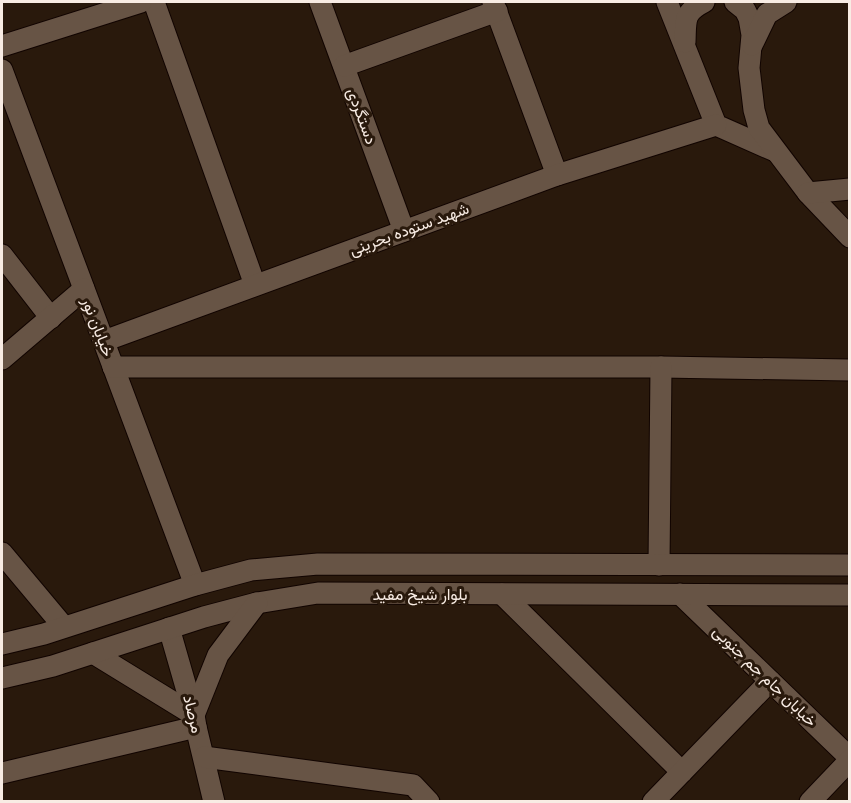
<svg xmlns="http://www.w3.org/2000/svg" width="851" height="803" font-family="'Public Sans',Vazirmatn,sans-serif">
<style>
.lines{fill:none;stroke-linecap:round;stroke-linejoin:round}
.minor-casing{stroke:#110400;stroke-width:23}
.minor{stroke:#675445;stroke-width:21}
.labels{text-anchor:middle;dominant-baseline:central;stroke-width:6;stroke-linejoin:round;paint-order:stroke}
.street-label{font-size:16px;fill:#f8ece4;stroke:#29190c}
</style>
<rect width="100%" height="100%" fill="#29190c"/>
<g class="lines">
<defs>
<g id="minor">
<path d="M154,2L255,285"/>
<path d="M320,2L404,231"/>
<path d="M493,2L557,175"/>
<path d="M667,2L716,125L775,151"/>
<path d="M735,2L745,10L749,18L752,35L749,68L754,110L759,128L808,193L850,237"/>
<path d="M685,42C686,20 683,13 704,2"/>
<path d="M752,45L767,14L786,2"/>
<path d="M2,46L141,2"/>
<path d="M344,66L497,11"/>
<path d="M2,70L195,585"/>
<path d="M808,193L850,189"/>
<path d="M2,255L51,318"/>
<path d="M104,341L557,175L716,125"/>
<path d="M2,359L84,289"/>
<path d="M113,367H661L850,370"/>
<path d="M2,553L64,627"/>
<path d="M659,565L661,367"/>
<path d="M502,594L682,772"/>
<path d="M680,594L850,758"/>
<path d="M169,628L194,715L196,727L214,802"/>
<path d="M2,644L44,634L195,585L251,570L318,564L850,565"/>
<path d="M93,653L194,715"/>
<path d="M2,678L53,666L204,617L257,603L318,593L850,595"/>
<path d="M194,715L218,655L257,603"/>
<path d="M204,757L413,785L429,802"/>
<path d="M2,773L196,727"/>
<path d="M653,802L770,681"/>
<path d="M810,802L850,760"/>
</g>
</defs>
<!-- minor casing -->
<use href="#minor" class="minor-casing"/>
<!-- minor -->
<use href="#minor" class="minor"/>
</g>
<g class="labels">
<!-- street labels -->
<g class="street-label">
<text transform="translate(362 116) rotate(70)">دستگردی</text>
<text transform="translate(409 229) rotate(-20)">شهید ستوده بحرینی</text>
<text transform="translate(98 327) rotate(69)">خیابان نور</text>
<text x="420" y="594">بلوار شیخ مفید</text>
<text transform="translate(765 676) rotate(44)">خیابان جام جم جنوبی</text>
<text transform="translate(193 714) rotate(76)">مرصاد</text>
</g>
</g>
<!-- border -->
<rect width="851" height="803" fill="none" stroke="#f8ece4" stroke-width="6"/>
</svg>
